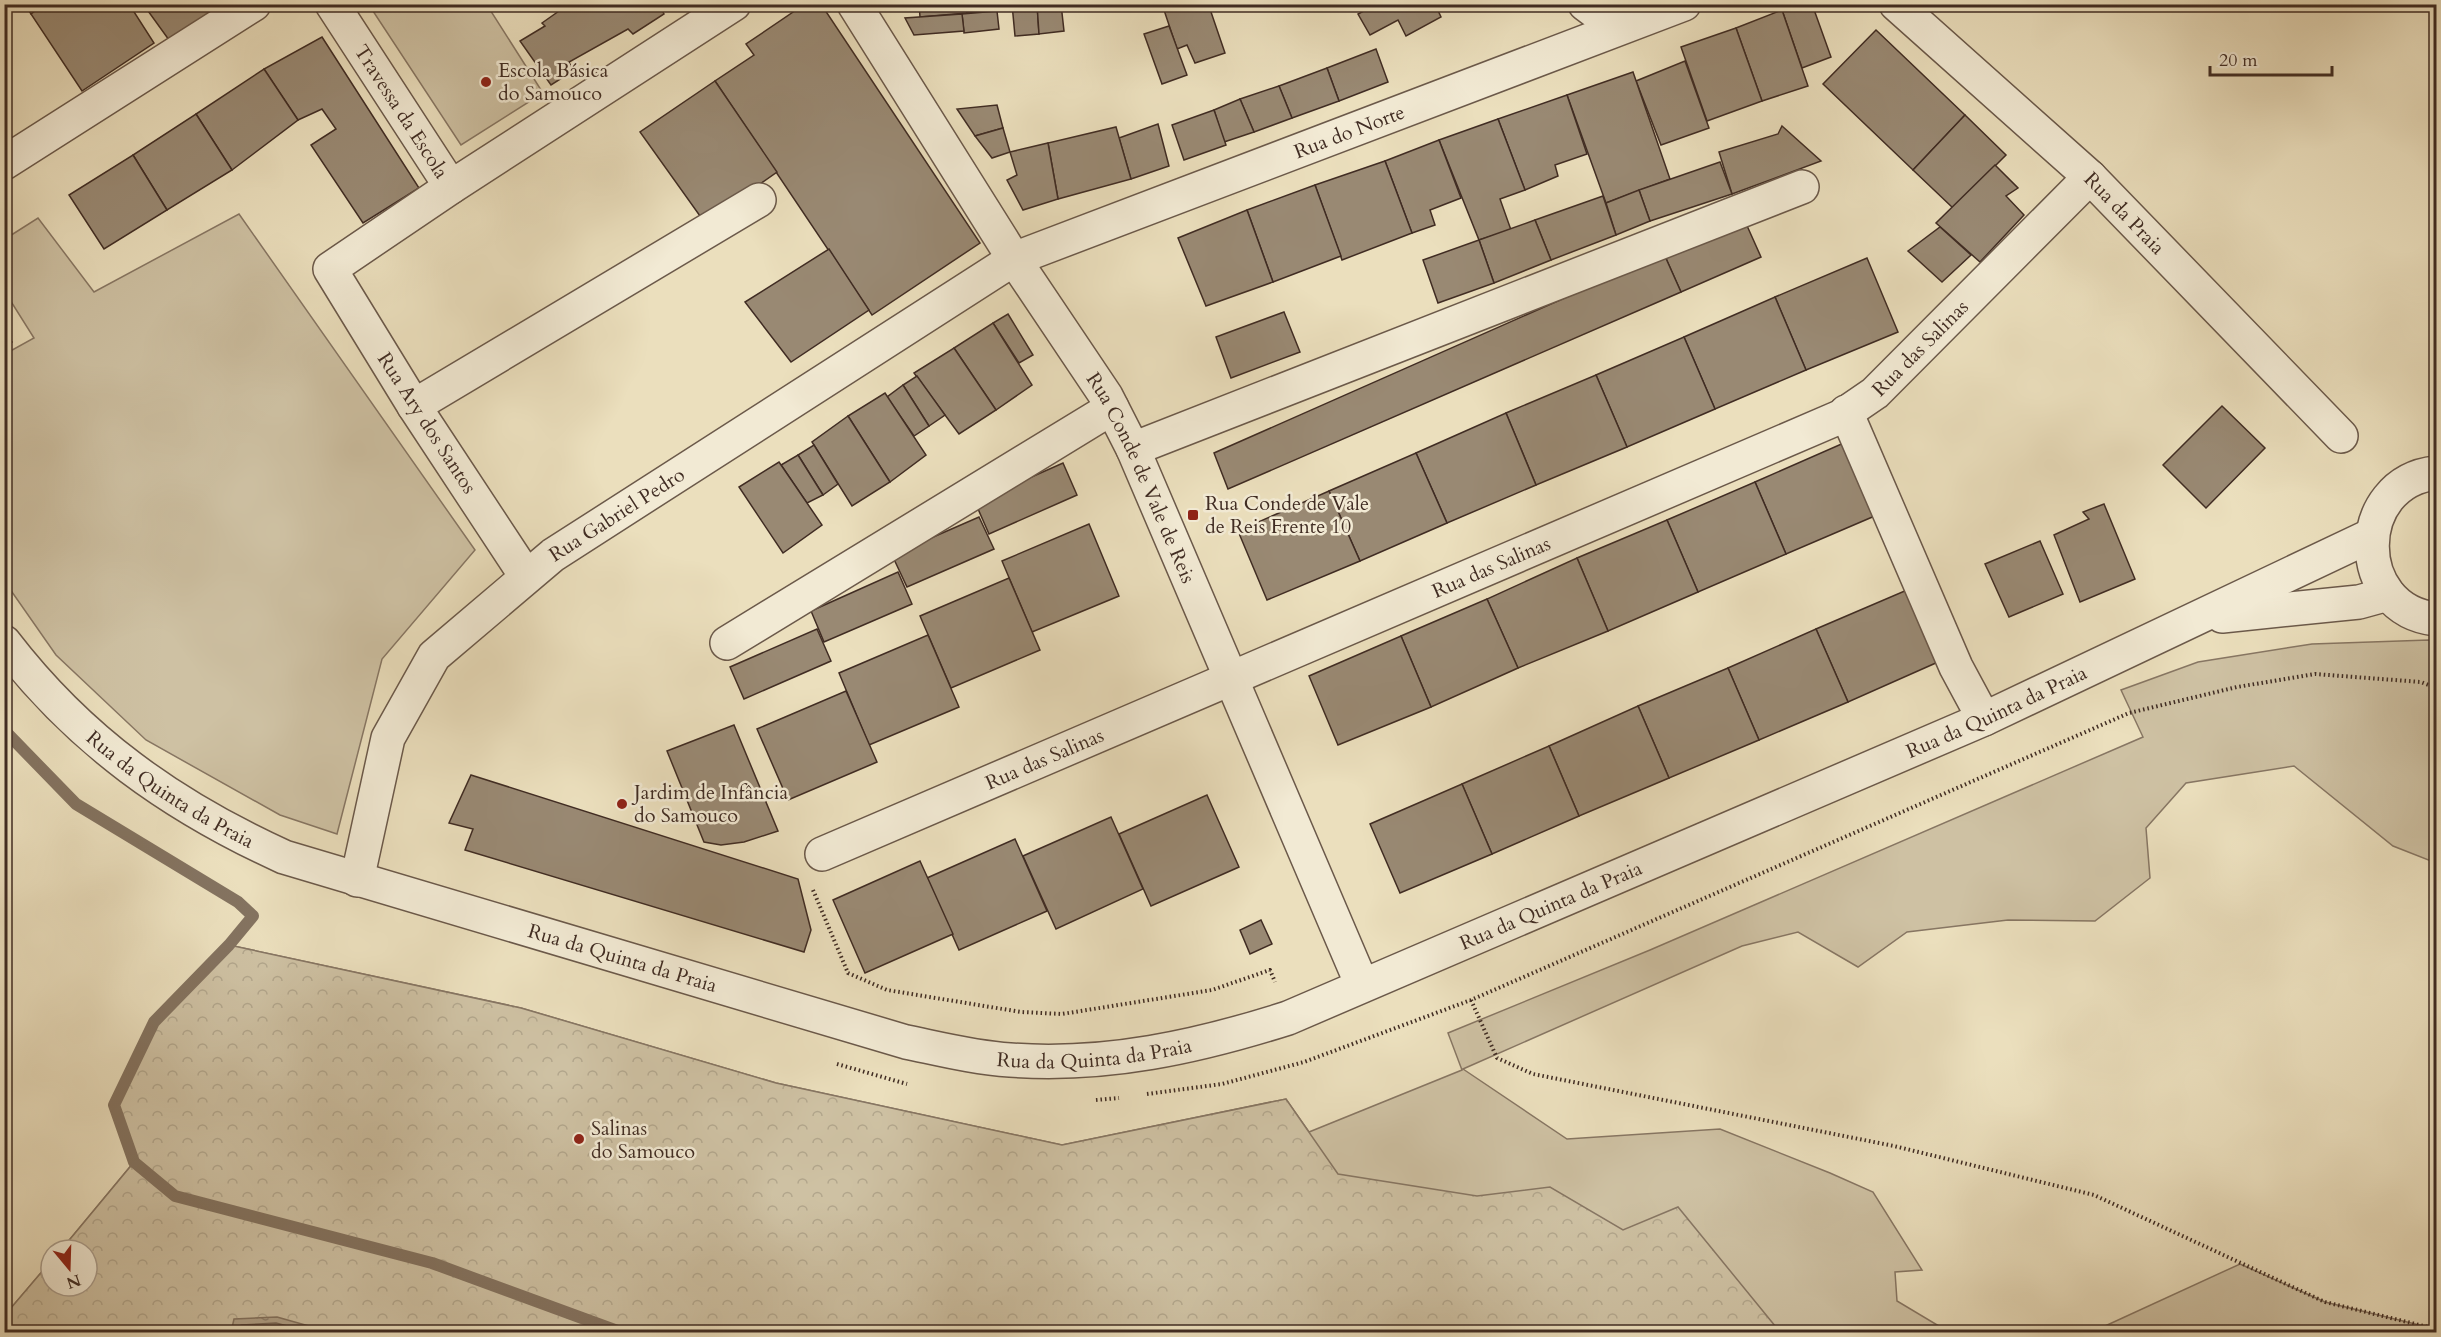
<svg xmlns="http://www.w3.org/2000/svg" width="2441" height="1337" font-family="Cardo,serif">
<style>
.green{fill:#cec1a3;stroke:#877663;stroke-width:1.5}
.forest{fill:url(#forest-crowns);stroke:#877663;stroke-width:1.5}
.water{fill:url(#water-ripples);stroke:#847360;stroke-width:1.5}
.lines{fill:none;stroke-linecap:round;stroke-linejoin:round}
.shore{stroke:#786756;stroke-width:1.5}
.stream{stroke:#847360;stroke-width:12}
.building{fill:#998973;stroke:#402c23;stroke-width:1.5}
.minor-casing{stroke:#6b594a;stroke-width:36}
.path{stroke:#402c23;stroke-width:4;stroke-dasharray:1.5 3;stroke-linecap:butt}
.minor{stroke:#f2ead4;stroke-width:33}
.poi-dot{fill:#8f2418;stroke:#f2ead4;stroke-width:2}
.labels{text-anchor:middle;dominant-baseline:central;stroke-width:5;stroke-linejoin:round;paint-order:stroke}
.poi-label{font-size:20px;fill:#402c23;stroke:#f2ead4;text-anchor:start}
.street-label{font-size:20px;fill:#402c23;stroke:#f2ead4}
</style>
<defs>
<pattern id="forest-crowns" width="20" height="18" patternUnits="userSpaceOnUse" patternTransform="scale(1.5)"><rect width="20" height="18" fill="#cec1a3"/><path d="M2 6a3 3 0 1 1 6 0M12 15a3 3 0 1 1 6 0" fill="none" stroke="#b2a68c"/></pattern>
<pattern id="water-ripples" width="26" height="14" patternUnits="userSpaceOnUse" patternTransform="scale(1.5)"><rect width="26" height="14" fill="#b1a289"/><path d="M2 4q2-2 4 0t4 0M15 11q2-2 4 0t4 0" fill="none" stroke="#918470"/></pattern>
</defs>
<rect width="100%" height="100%" fill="#ebdfbd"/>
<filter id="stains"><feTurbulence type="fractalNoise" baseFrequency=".00333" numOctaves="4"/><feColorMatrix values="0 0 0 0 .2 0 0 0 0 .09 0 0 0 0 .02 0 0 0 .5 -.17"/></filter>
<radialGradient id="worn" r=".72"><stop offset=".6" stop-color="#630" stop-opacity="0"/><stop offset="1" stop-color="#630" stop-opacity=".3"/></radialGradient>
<!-- green -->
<g class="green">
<path d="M369,5H487L543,93L461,145Z"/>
<path d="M239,214L475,550L382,659L337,834L280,815L146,740L56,655L5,582V354L34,338L5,292V239L38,218L94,292Z"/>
<path d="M2429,640L2436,643V863L2393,846L2294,766L2186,783L2146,828L2150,878L2095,921L2008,920L1907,932L1858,967L1798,932L1742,946L1463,1069L1567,1139L1720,1129L1830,1173L1873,1192L1922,1270L1895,1272L1897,1301L1949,1332H5V1315L51,1261V1286H87V1250H61L134,1162L114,1105L154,1022L229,945L521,1008L776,1083L1062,1145L1286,1099L1309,1132L1462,1070L1448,1033L1650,950L2143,737L2121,690L2198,662L2312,644Z"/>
<path d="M2240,1264L2325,1302L2436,1329V1332H2092Z"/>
</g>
<!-- forest -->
<path class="forest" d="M229,945L521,1008L776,1083L1062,1145L1286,1099L1338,1174L1477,1196L1550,1187L1623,1230L1678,1207L1780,1332H5V1315L51,1261V1286H87V1250H61L134,1162L114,1105L154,1022Z"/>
<!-- water -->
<path class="water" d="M277,1317L330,1332H231L234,1319Z"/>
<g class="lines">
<!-- shore -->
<path class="shore" d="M237,1332L241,1325L276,1323L309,1332"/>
<!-- stream -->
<path class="stream" d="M4,730L76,804L238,902L253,916L229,945L154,1022L114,1105L134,1162L175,1196L432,1263L620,1332"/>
</g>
<!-- building -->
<g class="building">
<path d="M24,4H45L31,14Z"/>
<path d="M45,4H129L154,43L82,91L31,14Z"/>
<path d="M143,4H225L169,40Z"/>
<path d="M569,4H659L664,14L633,34L628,29L569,62L573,71L551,85L520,41L545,26L542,23Z"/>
<path d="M805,4H821L980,243L872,315L715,81L754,55L746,44Z"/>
<path d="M919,4H966L967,13L920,17Z"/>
<path d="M966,4H998L999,11L967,13Z"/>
<path d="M1012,4H1037L1039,34L1015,36Z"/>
<path d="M1037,4H1061L1064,31L1039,34Z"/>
<path d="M1162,4H1214L1211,12L1225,53L1195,63L1187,45L1177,49Z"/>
<path d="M1377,4H1435L1441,17L1406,36L1398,20L1370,35L1358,14Z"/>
<path d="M1801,4H1812L1831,57L1802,68L1782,10Z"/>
<path d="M1782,10L1808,86L1762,101L1736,28Z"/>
<path d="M997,11L999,29L964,33L962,14Z"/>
<path d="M962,14L964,31L914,35L905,18Z"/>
<path d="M1169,26L1187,75L1162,84L1144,34Z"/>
<path d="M1736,28L1762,101L1707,121L1681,47Z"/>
<path d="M1876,30L1965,115L1913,170L1823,84Z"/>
<path d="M322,37L419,188L363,223L311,145L336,129L322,109L298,120L264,69Z"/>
<path d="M1376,49L1388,82L1339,101L1327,68Z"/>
<path d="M1685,61L1709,128L1661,145L1636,81Z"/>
<path d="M1327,68L1339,101L1292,118L1279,86Z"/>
<path d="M264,69L298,120L232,170L196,114Z"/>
<path d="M1633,72L1670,179L1606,203L1567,95Z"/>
<path d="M715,81L777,172L705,223L640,132Z"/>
<path d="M1279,86L1292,118L1254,132L1240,99Z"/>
<path d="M1567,95L1587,154L1555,165L1558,176L1525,190L1498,119Z"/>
<path d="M1240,99L1254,132L1224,142L1214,110Z"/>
<path d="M997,105L1003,128L975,136L957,109Z"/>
<path d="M1214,110L1226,145L1184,160L1172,125Z"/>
<path d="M196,114L232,170L167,210L133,155Z"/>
<path d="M1965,115L2006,155L1953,208L1913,170Z"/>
<path d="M1498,119L1525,190L1500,199L1511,230L1479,240L1439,140Z"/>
<path d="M1158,124L1169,166L1131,179L1119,138Z"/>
<path d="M1782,126L1821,161L1732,194L1719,152L1778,134Z"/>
<path d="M1116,127L1131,179L1058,199L1048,143Z"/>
<path d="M1003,128L1010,152L992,158L975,136Z"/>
<path d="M1439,140L1461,198L1430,210L1435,225L1412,233L1385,161Z"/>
<path d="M1048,143L1058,199L1023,210L1007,180L1017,175L1010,152Z"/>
<path d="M133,155L167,210L104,249L69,195Z"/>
<path d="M1385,161L1412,233L1342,260L1315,185Z"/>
<path d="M1720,162L1732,194L1650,221L1639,190Z"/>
<path d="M1995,165L2018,188L2006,196L2024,215L1980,262L1936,223Z"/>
<path d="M1315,185L1341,256L1273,282L1247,210Z"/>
<path d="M1639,190L1650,221L1616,235L1606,203Z"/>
<path d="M1603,196L1616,235L1551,260L1535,220Z"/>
<path d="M1247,210L1273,282L1206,306L1178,238Z"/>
<path d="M1744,219L1761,257L1681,292L1664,254Z"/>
<path d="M1535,220L1551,260L1494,283L1479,240Z"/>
<path d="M1940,227L1971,255L1942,282L1908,251Z"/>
<path d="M1479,240L1494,283L1438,303L1423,260Z"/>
<path d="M829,249L869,310L791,362L745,302Z"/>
<path d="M1664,254L1681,292L1228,489L1214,453Z"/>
<path d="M1867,258L1898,332L1806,370L1775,297Z"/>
<path d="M1775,297L1806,370L1715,409L1684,337Z"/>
<path d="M1284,312L1300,352L1231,378L1216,337Z"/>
<path d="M1008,314L1033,355L1019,363L993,323Z"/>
<path d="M993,323L1032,385L996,410L954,348Z"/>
<path d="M4,330L12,342L4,347Z"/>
<path d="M1684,337L1715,409L1627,447L1596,375Z"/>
<path d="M954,348L996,410L959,434L914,373Z"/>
<path d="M1596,375L1627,447L1536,485L1506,413Z"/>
<path d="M917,376L945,415L929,426L903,385Z"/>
<path d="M903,385L929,426L914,436L887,397Z"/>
<path d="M885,393L926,455L890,482L848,416Z"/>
<path d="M2222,406L2265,448L2206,508L2163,465Z"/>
<path d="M1506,413L1536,485L1447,523L1416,453Z"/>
<path d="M848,416L890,482L852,506L812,442Z"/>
<path d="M1846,442L1877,515L1786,554L1755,482Z"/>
<path d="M814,445L838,484L823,495L798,455Z"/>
<path d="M1416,453L1447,523L1360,561L1329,491Z"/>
<path d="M798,455L823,495L807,503L781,465Z"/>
<path d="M779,462L822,525L783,553L739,487Z"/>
<path d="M1063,463L1077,495L989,534L975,502Z"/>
<path d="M1755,482L1786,554L1698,592L1667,520Z"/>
<path d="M1329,491L1360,561L1267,600L1238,531Z"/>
<path d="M2104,504L2135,579L2080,602L2054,535L2089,519L2083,512Z"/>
<path d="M979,517L994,549L907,587L892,555Z"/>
<path d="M1667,520L1698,592L1608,631L1577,558Z"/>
<path d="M1089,524L1119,596L1032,632L1002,561Z"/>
<path d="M2040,541L2063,594L2009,617L1985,564Z"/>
<path d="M1577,558L1608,631L1518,668L1487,599Z"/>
<path d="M898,572L912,604L824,642L811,611Z"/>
<path d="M1009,578L1040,650L951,688L920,616Z"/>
<path d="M1907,590L1938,662L1848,702L1816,629Z"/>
<path d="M1487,599L1518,668L1431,707L1401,636Z"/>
<path d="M817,629L831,661L744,699L730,667Z"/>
<path d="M1816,629L1848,702L1759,740L1728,668Z"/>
<path d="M928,635L959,707L869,745L839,673Z"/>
<path d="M1401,636L1431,707L1338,745L1309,676Z"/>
<path d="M1728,668L1759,740L1669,778L1638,706Z"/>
<path d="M846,691L877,762L788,800L757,729Z"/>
<path d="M1638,706L1669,778L1579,816L1549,746Z"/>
<path d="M734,725L778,831L744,842L721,845L704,842L667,751Z"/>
<path d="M1549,746L1579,816L1492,854L1462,784Z"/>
<path d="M471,775L798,879L811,930L804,952L465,850L473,829L449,823Z"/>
<path d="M1462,784L1492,854L1400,893L1370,824Z"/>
<path d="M1207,795L1239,867L1151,906L1119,834Z"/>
<path d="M1111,817L1143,889L1056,929L1023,856Z"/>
<path d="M1015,839L1047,911L959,950L927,878Z"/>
<path d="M920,861L953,934L865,973L833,900Z"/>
<path d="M1261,920L1272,944L1250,954L1240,930Z"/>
</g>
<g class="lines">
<defs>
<g id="minor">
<path id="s1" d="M332,4L451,187"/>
<path id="s2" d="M854,4L1014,259L1106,396L1133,449L1362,985"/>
<path d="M1585,4L1617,28"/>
<path id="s3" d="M1896,4L2090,177L2341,436"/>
<path d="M4,163L254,4"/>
<path d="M414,406L759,200"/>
<path d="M1846,412L1956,667L1984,719"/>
<path d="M1133,449L1802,187"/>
<path d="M2436,473C2351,482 2351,610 2436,619"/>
<path d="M526,576L414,406L330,269L451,187L734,4"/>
<path d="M2222,616L2359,602L2388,594"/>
<path id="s4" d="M4,642C80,741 172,806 284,857L906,1042C940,1049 975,1058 1010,1060C1106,1067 1197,1047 1288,1018L1984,719L2372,535"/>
<path d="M727,643L1112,408"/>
<path id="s5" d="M822,854L1840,417L1875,393L2090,177"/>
<path id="s6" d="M357,880L388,738L434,656L553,555L1014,259L1684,4"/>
</g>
</defs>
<!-- minor casing -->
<use href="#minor" class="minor-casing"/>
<!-- path -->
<g class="path">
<path d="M813,890L848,973L887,990L1021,1012L1062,1014L1212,990L1270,970L1275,982"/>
<path d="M1471,1000L1497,1058L1533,1074L1894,1146L2094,1195L2325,1302L2436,1329"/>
<path d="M837,1064L907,1084"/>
<path d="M1147,1094L1222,1084L1304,1062L1471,1000L2129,713L2237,687L2315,674L2421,682L2436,688"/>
<path d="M1096,1100L1119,1098"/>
</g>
<!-- minor -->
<use href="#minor" class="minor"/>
</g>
<!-- markers -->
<g class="poi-dot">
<circle cx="486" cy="82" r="6"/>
<rect x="1187" y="509" width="12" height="12" rx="3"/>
<circle cx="622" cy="804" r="6"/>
<circle cx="579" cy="1139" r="6"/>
</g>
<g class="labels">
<!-- poi labels -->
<g class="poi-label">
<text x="498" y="70">Escola Básica<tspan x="498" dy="23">do Samouco</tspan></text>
<text x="1205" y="503">Rua Conde de Vale<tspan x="1205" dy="23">de Reis Frente 10</tspan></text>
<text x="634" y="792">Jardim de Infância<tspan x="634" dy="23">do Samouco</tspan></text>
<text x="591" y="1128">Salinas<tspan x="591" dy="23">do Samouco</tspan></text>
</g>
<!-- street labels -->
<g class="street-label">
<text stroke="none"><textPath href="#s1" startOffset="128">Travessa da Escola</textPath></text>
<text stroke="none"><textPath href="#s6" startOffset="1302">Rua do Norte</textPath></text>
<text stroke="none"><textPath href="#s3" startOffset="310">Rua da Praia</textPath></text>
<text stroke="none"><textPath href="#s5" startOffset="1214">Rua das Salinas</textPath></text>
<text transform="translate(427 423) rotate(57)">Rua Ary dos Santos</text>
<text stroke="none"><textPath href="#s2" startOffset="555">Rua Conde de Vale de Reis</textPath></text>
<text stroke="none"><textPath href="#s6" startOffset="471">Rua Gabriel Pedro</textPath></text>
<text stroke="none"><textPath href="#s5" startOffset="728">Rua das Salinas</textPath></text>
<text stroke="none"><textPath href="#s4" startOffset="2166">Rua da Quinta da Praia</textPath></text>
<text stroke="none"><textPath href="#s5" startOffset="242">Rua das Salinas</textPath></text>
<text stroke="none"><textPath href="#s4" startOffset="224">Rua da Quinta da Praia</textPath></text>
<text stroke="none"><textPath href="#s4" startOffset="1680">Rua da Quinta da Praia</textPath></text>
<text stroke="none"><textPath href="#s4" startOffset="710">Rua da Quinta da Praia</textPath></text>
<text stroke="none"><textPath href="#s4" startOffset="1196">Rua da Quinta da Praia</textPath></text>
</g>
</g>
<!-- margin -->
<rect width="2441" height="1337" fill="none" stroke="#ebdfbd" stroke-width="24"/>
<rect x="6" y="6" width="2429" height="1325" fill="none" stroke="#402c23" stroke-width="3"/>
<rect x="12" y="12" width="2417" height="1313" fill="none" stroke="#402c23" stroke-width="1.5"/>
<!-- north arrow -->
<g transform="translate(69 1268) rotate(161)"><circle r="28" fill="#f2ead4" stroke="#ab9e8d" stroke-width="1.5"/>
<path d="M0-4.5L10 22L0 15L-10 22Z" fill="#8f2418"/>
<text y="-9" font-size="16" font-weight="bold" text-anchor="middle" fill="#402c23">N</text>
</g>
<!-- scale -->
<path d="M2210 66v9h122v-9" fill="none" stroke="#402c23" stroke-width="3"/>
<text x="2219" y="66" font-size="18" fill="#402c23" stroke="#f2ead4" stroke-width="4.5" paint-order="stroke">20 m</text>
<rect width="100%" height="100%" filter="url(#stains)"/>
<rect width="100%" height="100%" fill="url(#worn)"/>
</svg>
